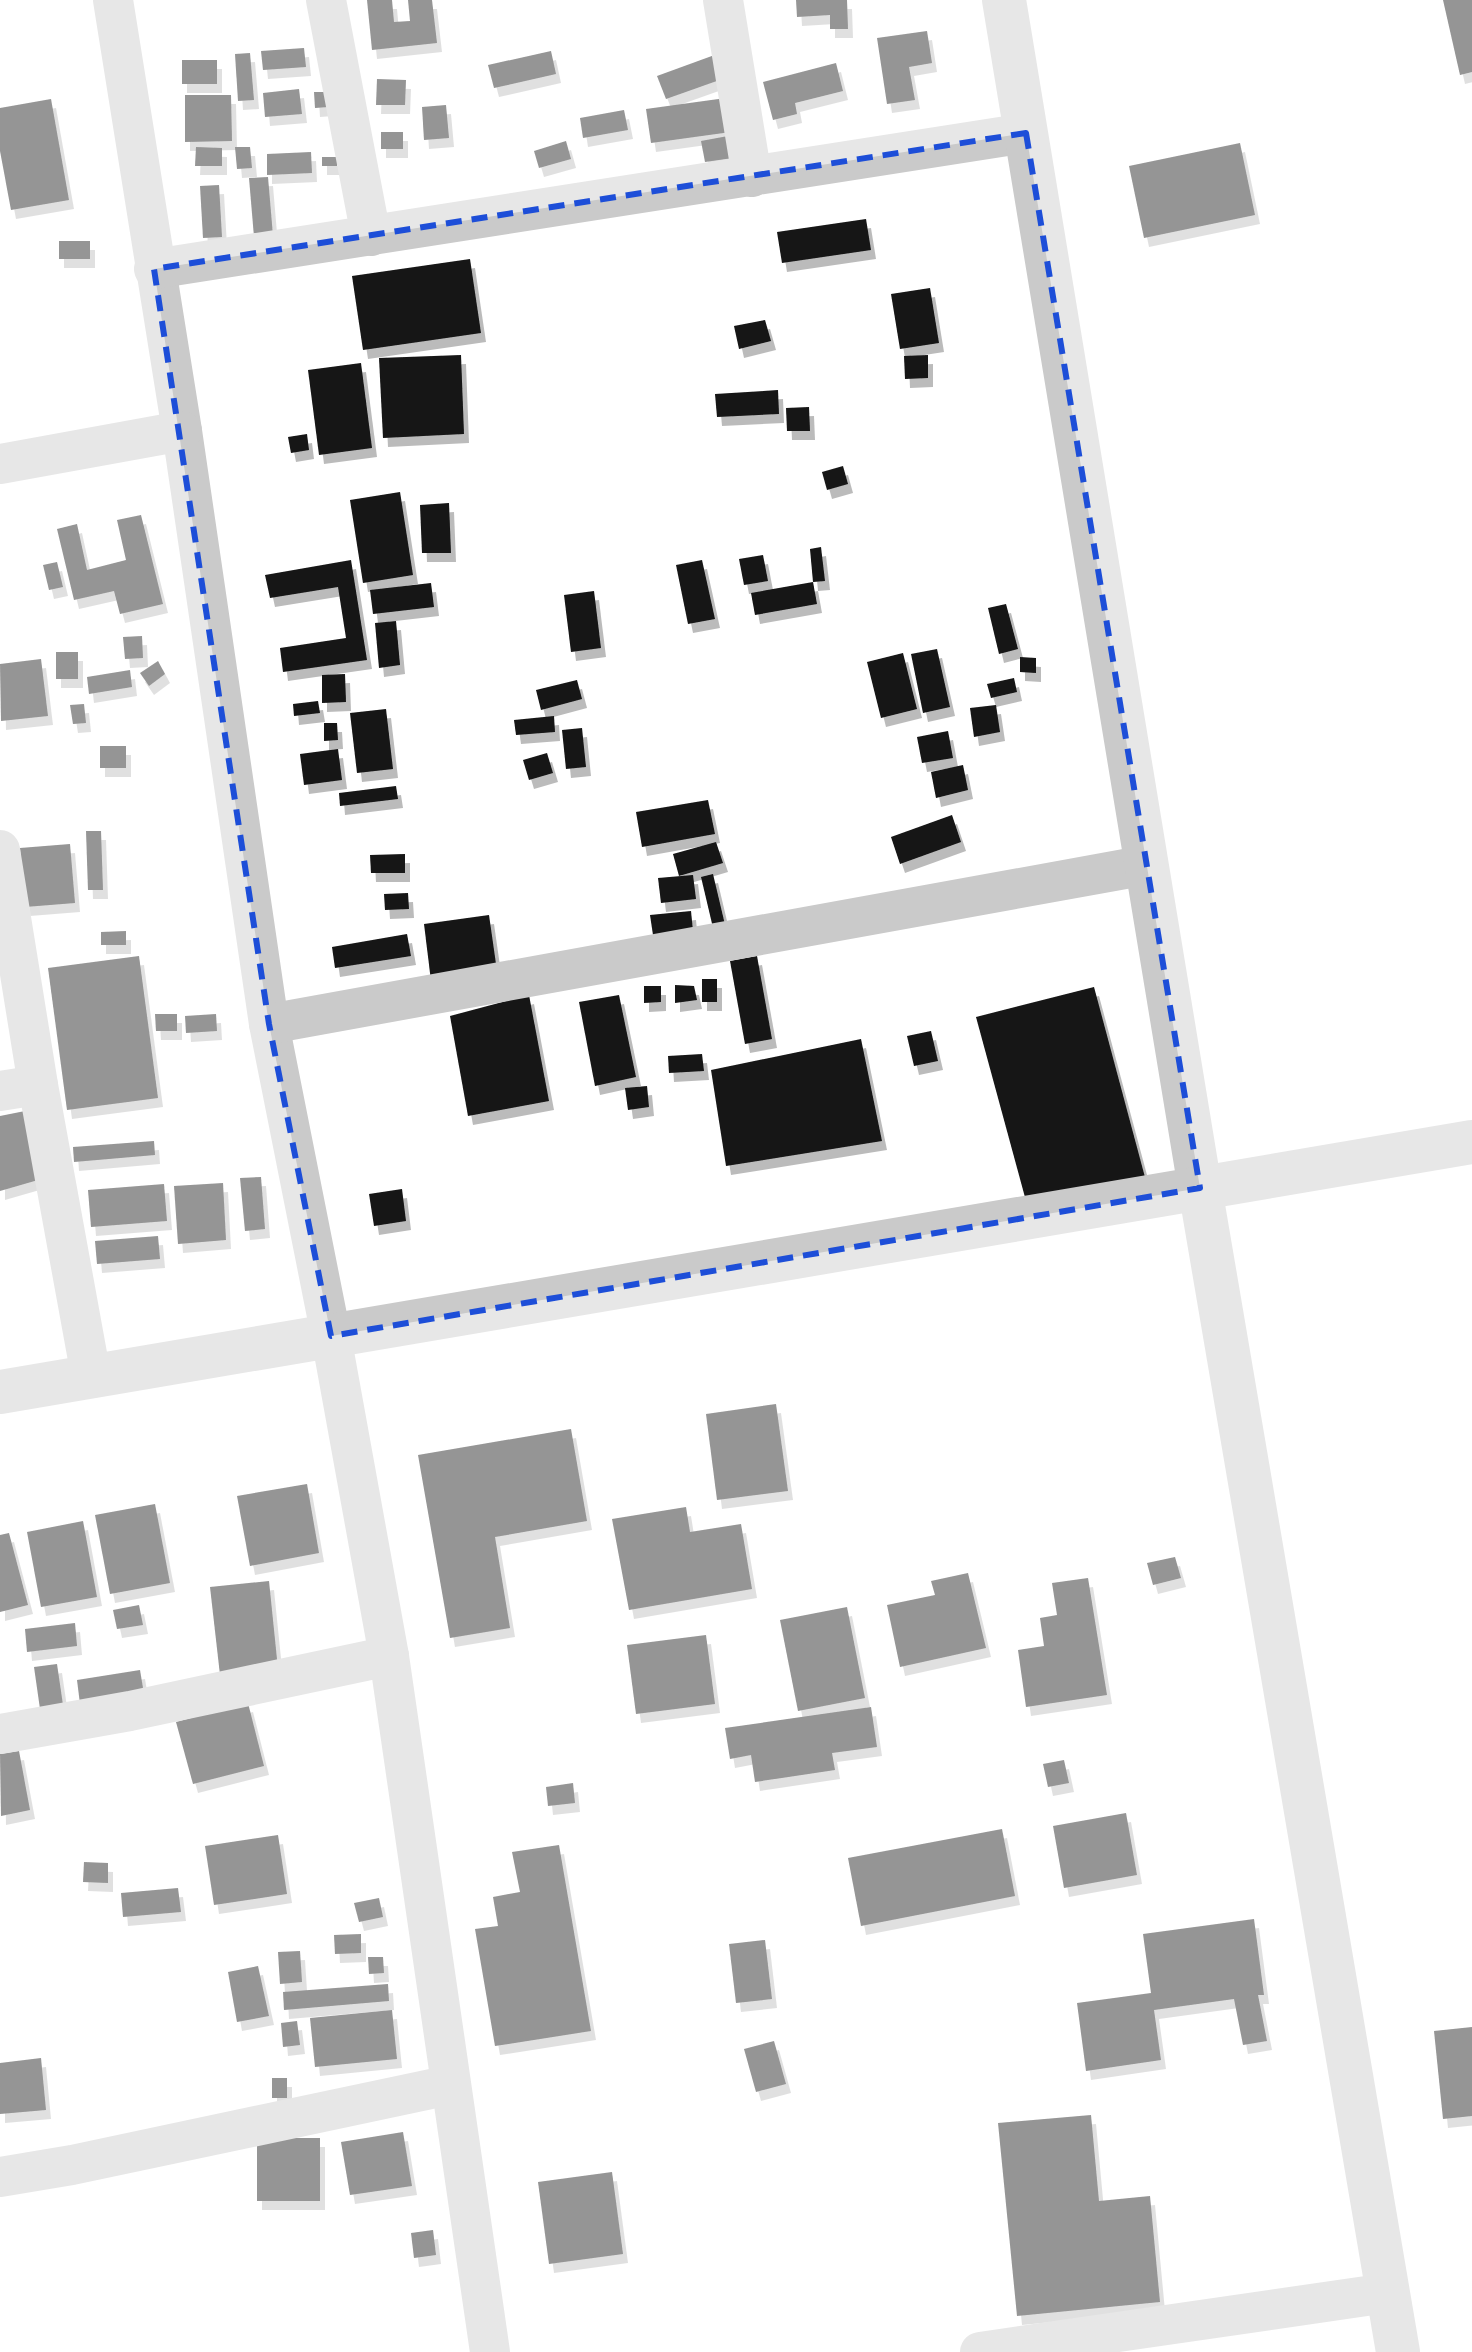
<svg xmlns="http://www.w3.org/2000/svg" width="1472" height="2352" font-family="'Nunito Sans',sans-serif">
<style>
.building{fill:#141414;filter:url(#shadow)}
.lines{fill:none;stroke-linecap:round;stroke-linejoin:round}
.minor{stroke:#cacaca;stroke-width:40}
.tertiary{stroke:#cacaca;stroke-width:44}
.marked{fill:none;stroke:#1d4ed8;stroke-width:6;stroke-dasharray:16 10;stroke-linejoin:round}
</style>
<defs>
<filter id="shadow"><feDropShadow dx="5" dy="9" stdDeviation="0" flood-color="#0004"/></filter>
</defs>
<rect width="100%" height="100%" fill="#fff"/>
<!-- building -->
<g class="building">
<path d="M367,0H392L394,22L410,21L408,0H432L437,43L372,50Z"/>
<path d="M796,0H847L848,29H830V15L797,17Z"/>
<path d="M1443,0H1472V72L1460,75Z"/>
<path d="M927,31L932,63L909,67L915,100L887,104L877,38Z"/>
<path d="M304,48L306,67L263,70L261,51Z"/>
<path d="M551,51L556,74L494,88L488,65Z"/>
<path d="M250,53L254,100L238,101L235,54Z"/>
<path d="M720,53L728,77L666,99L657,76Z"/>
<rect x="182" y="60" width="35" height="24"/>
<path d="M836,63L843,91L795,103L797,114L773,120L763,82Z"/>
<path d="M377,79L406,80L405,105H376Z"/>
<path d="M299,89L302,114L265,117L263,93Z"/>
<path d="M314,92H326L328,107L315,108Z"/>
<path d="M185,95H231L232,141L185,142Z"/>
<path d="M733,97L738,131L651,143L646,109Z"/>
<path d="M51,99L69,200L11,210L0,151V108Z"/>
<path d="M446,105L449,138L424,140L422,107Z"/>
<path d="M624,110L628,130L583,138L580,118Z"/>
<rect x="381" y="132" width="22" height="17"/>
<path d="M728,136L733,158L705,162L701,141Z"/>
<path d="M566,141L571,159L539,168L534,151Z"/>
<path d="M1240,143L1255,215L1144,238L1129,166Z"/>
<path d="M196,147L222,148V166H195Z"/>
<path d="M235,147H250L252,168L237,169Z"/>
<path d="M311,152L312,173L267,175V154Z"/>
<rect x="322" y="157" width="15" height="9"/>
<path d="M268,177L273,236L254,237L249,178Z"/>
<path d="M219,185L222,237L203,238L200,186Z"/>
<path d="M866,219L871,250L782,263L777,232Z"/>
<rect x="59" y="241" width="31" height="18"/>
<path d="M470,259L481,333L363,350L352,276Z"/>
<path d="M930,288L939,343L900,349L891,294Z"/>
<path d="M765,320L771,341L739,349L734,326Z"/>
<path d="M461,355L464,434L383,438L379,358Z"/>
<path d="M928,355V378L905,379L904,356Z"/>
<path d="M361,363L372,448L319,455L308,370Z"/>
<path d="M778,390L779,414L717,417L715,394Z"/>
<path d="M809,407L810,431H787L786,408Z"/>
<path d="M307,434L309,450L291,453L288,437Z"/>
<path d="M843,466L848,484L827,490L822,472Z"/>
<path d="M400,492L413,575L363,583L350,500Z"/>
<path d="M449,503L451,553H422L420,505Z"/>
<path d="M141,515L163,604L120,614L114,591L74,600L57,529L77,524L87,570L126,560L117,520Z"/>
<path d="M821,547L825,581L813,582L810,549Z"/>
<path d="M763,555L768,581L744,585L739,559Z"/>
<path d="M351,560L367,660L283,672L280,648L346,638L338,587L270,598L265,575Z"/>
<path d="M702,560L715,619L688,624L676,565Z"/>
<path d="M57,562L63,587L49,590L43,565Z"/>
<path d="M813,582L817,604L755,615L751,593Z"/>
<path d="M431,583L434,607L373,614L370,590Z"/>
<path d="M594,591L601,648L571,652L564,595Z"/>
<path d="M1006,604L1018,649L999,654L988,608Z"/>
<path d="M396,621L400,665L379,668L375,623Z"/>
<path d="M142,636L143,658L125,659L123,637Z"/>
<path d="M937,649L950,707L923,713L911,654Z"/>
<rect x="56" y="652" width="22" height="27"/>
<path d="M903,653L917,709L881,718L867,662Z"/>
<path d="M1020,657L1036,658V673L1020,672Z"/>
<path d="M41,659L48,716L1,721L0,664Z"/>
<path d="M158,661L165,674L149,686L140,673Z"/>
<path d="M130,670L132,687L89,694L87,677Z"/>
<path d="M345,674L346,702L322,703V675Z"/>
<path d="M1014,678L1017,692L991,698L987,684Z"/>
<path d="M577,680L582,699L541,710L536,690Z"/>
<path d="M318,701L320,713L294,716L293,704Z"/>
<path d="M84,704L86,723L73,724L70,705Z"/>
<path d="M996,705L1000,732L974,737L970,708Z"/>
<path d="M386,709L393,769L357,773L350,713Z"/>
<path d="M554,716L555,732L516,735L514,720Z"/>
<path d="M324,723H337L338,740L324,741Z"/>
<path d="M582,728L586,767L566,769L562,730Z"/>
<path d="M948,731L953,758L922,763L917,737Z"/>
<rect x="100" y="746" width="26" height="22"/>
<path d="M338,749L342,780L304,785L300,754Z"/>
<path d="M547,753L553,773L529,780L523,760Z"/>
<path d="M963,765L968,790L936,798L931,772Z"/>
<path d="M396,786L398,799L340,806L339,793Z"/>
<path d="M708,800L715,834L642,847L636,812Z"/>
<path d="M952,815L961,842L900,864L891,837Z"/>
<path d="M86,831H101L103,890H88Z"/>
<path d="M716,842L723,863L679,876L673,854Z"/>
<path d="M70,844L75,903L25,907L20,848Z"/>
<path d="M405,854V873H371L370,855Z"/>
<path d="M713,874L726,929L714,932L701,877Z"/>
<path d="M693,875L696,899L661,903L658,878Z"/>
<path d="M408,893L409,909L385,910L384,894Z"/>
<path d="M691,911L693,931L653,935L650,915Z"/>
<path d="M489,915L497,971L431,981L424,924Z"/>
<path d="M126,931V945H101V932Z"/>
<path d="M407,934L411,956L335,968L332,947Z"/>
<path d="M139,956L158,1098L67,1110L48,968Z"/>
<path d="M757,956L772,1039L745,1044L730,961Z"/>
<rect x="702" y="979" width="15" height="23"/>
<path d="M675,985L694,986L697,1000L675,1003Z"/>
<path d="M644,986H661V1002L644,1003Z"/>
<path d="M1094,987L1146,1181L1029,1212L976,1017Z"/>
<path d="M529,995L549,1101L468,1116L450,1016Z"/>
<path d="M619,995L636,1077L595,1086L579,1002Z"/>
<path d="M155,1014H177V1031H156Z"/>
<path d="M216,1014L217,1031L186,1033L185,1016Z"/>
<path d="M931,1031L938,1061L914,1066L907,1036Z"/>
<path d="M861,1039L882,1141L726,1166L711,1070Z"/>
<path d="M702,1054L704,1071L669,1073L668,1056Z"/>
<path d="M647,1086L649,1107L628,1110L625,1088Z"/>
<path d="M30,1110L45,1178L0,1191V1116Z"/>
<path d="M154,1141L155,1155L74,1162L73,1147Z"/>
<path d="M261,1177L265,1229L245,1231L240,1178Z"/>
<path d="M223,1183L226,1240L178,1244L174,1186Z"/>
<path d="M164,1184L167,1221L91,1227L88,1190Z"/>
<path d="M402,1189L406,1221L374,1226L369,1194Z"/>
<path d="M158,1236L160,1259L97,1264L95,1241Z"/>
<path d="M776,1404L788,1491L717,1500L706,1414Z"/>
<path d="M571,1429L587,1521L495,1537L510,1628L450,1638L418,1455Z"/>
<path d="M307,1484L319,1553L250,1566L237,1496Z"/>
<path d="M155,1504L170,1583L110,1594L95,1515Z"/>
<path d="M686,1507L690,1532L741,1524L752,1589L629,1610L612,1519Z"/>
<path d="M83,1521L97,1597L41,1607L27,1532Z"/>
<path d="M9,1533L28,1605L0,1612V1535Z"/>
<path d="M1175,1557L1181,1578L1153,1585L1147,1563Z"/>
<path d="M968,1573L986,1648L900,1667L887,1605L935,1595L931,1581Z"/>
<path d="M1088,1578L1107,1695L1026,1707L1018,1650L1044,1646L1040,1618L1057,1615L1052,1583Z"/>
<path d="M269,1581L278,1669L220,1675L210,1587Z"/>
<path d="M139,1605L143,1625L117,1629L113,1610Z"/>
<path d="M847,1607L865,1698L798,1711L780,1620Z"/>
<path d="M75,1623L77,1646L27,1652L25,1629Z"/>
<path d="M706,1635L715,1704L636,1714L627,1645Z"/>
<path d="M57,1664L63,1705L40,1709L34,1667Z"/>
<path d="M140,1670L144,1694L80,1704L77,1680Z"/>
<path d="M248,1703L264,1766L193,1784L176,1722Z"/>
<path d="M871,1707L877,1747L832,1753L835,1770L755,1782L751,1755L730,1759L725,1728Z"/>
<path d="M19,1751L30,1810L1,1816L0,1754Z"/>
<path d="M1064,1760L1069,1783L1048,1787L1043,1764Z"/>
<path d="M573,1783L575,1803L548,1806L546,1787Z"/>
<path d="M1126,1813L1137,1875L1064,1888L1053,1826Z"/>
<path d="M1002,1829L1015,1896L861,1926L848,1858Z"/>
<path d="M278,1835L287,1894L214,1905L205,1846Z"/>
<path d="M559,1845L591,2031L495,2046L475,1929L498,1926L493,1897L520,1892L512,1852Z"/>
<path d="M84,1862L108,1863V1883L83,1882Z"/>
<path d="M178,1888L181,1912L123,1917L121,1893Z"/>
<path d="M379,1898L383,1917L359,1922L354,1903Z"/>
<path d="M1254,1919L1264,1995H1258L1267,2041L1243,2045L1234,1999L1154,2010L1161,2060L1086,2071L1077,2003L1151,1993L1143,1934Z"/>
<path d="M361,1934V1953L335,1954L334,1935Z"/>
<path d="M765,1940L772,1999L736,2003L729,1944Z"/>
<path d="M300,1951L302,1982L280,1984L278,1952Z"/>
<path d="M368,1957H383L384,1973L369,1974Z"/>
<path d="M258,1966L269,2016L237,2022L228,1972Z"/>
<path d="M388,1984L389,2001L284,2010L283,1992Z"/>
<path d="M392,2010L397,2059L315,2067L310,2018Z"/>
<path d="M297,2021L300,2045L283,2047L281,2023Z"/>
<path d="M1472,2027V2116L1443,2119L1434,2031Z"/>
<path d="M774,2041L786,2084L756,2092L744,2049Z"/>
<path d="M41,2058L46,2110L0,2114V2063Z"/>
<rect x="272" y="2078" width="15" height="20"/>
<path d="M1091,2115L1099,2201L1150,2196L1160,2302L1017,2316L998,2123Z"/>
<path d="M403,2132L412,2186L350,2195L341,2142Z"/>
<rect x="257" y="2138" width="63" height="63"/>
<path d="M612,2172L623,2254L549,2264L538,2182Z"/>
<path d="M433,2230L436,2255L414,2258L411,2233Z"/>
</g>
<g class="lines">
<!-- minor -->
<g class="minor">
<path d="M113,0L182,431L269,1024L331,1336L389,1656L490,2352"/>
<path d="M326,0L371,236"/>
<path d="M723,0L752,177"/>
<path d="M154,269L1026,133"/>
<path d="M0,464L182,431"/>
<path d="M0,850L38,1085L91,1376"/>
<path d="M269,1024L1147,865"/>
<path d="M0,1091L38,1085"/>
<path d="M0,1734L130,1711L389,1656"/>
<path d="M0,2177L72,2165L450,2085"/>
<path d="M980,2352L1387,2293"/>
</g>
<!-- tertiary -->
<g class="tertiary">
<path d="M1004,0L1200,1188L1398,2352"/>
<path d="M0,1392L1472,1142"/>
</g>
</g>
<!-- marked area -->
<path d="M0 0H1472V2352H0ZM1026,133L1200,1188L331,1336L269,1024L154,269Z" fill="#fff" fill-opacity=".55" fill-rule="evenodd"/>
<path class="marked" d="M1026,133L1200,1188L331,1336L269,1024L154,269Z"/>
</svg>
